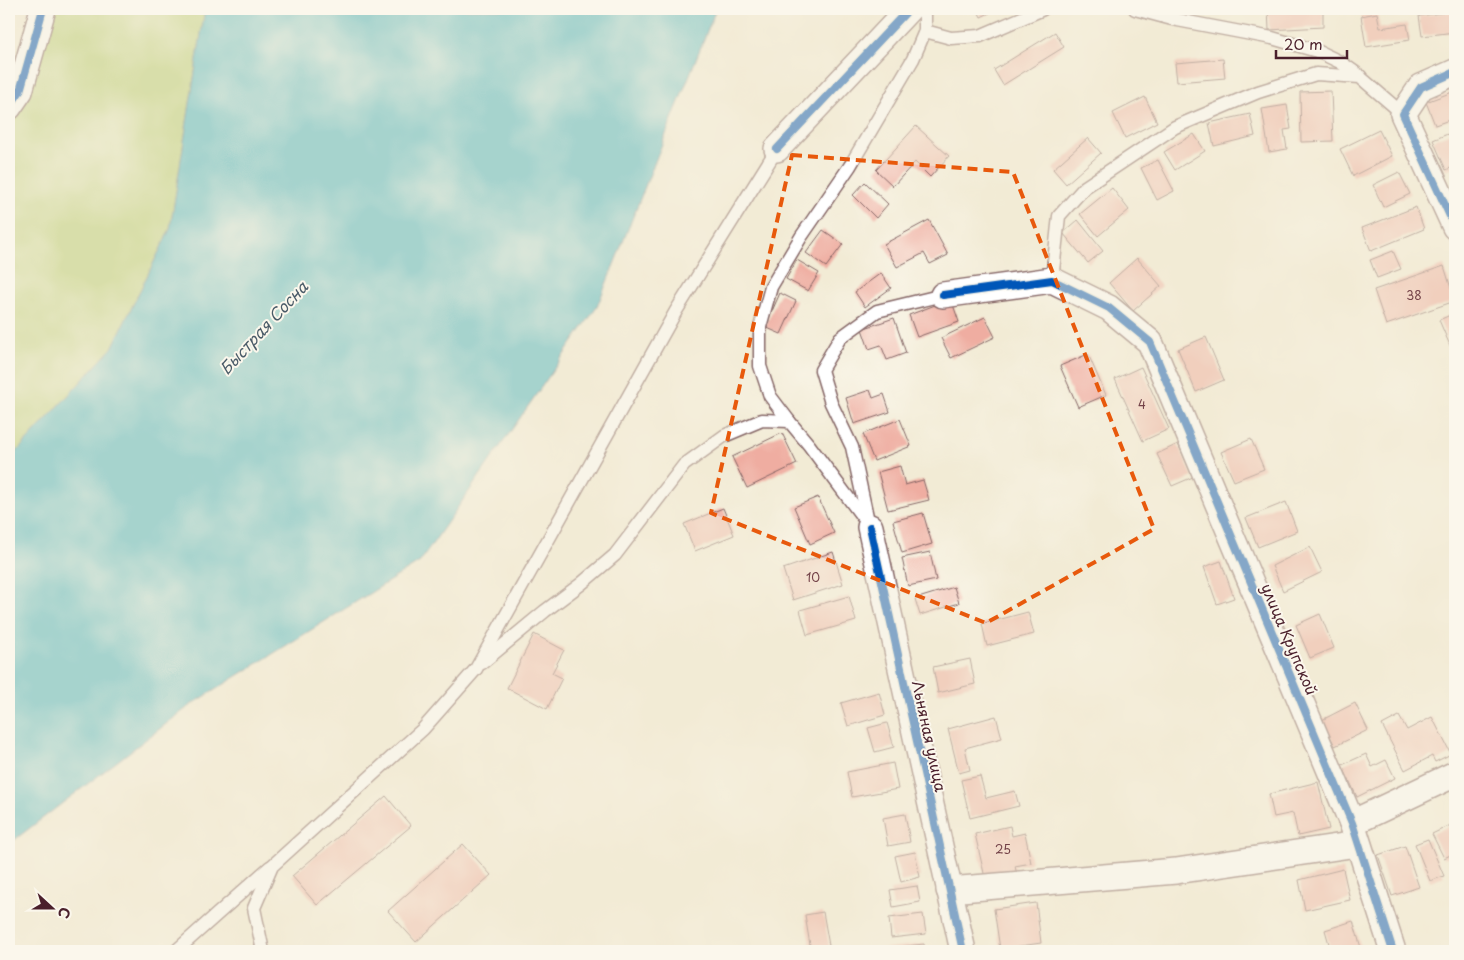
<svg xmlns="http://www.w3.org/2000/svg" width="1464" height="960" font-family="'Playpen Sans',sans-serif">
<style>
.green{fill:#b9cf74;stroke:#827750}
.water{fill:#49b6c4;stroke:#4a6a78}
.building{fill:#efada1}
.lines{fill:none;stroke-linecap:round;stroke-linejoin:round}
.lane-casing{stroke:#856666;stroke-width:15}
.street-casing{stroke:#856666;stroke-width:28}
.lane{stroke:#fff;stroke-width:12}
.street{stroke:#fff;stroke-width:25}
.cycleway-casing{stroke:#fbf7ec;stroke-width:11}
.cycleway{stroke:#0057b8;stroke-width:8}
.marked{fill:none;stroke:#e8590c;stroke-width:4;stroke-dasharray:10 6;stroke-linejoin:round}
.labels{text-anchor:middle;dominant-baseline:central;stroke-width:4;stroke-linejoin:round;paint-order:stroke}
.number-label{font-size:12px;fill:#734248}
.street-label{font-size:15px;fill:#4a1f2b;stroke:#fbf7ec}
.water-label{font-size:16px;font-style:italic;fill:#4a5b68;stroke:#fbf7ec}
</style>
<rect width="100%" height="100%" fill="#fbf7ec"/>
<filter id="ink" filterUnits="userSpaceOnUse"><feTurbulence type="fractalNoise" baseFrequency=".02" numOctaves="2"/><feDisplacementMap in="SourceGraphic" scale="10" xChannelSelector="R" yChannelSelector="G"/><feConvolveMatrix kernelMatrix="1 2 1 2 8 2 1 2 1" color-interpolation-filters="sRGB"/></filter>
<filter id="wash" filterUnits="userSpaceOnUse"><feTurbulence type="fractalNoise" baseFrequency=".0096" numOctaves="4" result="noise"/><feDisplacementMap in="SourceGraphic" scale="20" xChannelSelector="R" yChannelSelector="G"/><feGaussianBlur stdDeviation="1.12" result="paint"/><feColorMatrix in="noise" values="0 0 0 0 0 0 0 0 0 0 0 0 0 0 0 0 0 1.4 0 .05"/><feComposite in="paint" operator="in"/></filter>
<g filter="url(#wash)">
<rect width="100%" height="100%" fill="#f2ebd5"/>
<!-- green -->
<path class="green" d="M43,9H205L170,229L112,348L9,460V106Z"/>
<!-- water -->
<path class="water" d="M205,9H716L597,307L420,562L191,705L9,844V460L112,348L170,229Z"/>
<g id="blocks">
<!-- building -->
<g class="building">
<path d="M977,9H998L981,17Z"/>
<path d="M1268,9H1323V27L1269,30Z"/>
<path d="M1455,11V32L1422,36L1419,16Z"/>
<path d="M1377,13L1380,28L1407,24L1410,40L1366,47L1361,16Z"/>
<path d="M1055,32L1064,47L1003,85L994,70Z"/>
<path d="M1223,59L1225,78L1177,82L1175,63Z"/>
<path d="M1331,91L1333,141L1301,142L1300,92Z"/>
<path d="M1455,91V118L1435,125L1426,102Z"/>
<path d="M1145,97L1157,122L1125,138L1113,113Z"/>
<path d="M1287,105L1291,129L1284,130L1287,149L1269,152L1262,109Z"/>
<path d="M1250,114L1255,136L1214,146L1209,123Z"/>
<path d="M916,126L949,156L930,177L915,162L893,186L876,170Z"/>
<path d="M1379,130L1392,156L1353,176L1340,149Z"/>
<path d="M1455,131V166L1446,170L1433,140Z"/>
<path d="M1194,134L1205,151L1175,170L1164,152Z"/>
<path d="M1088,138L1101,153L1066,184L1053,169Z"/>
<path d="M1158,160L1174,191L1157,200L1141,168Z"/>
<path d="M1399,172L1410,194L1383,207L1373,185Z"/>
<path d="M865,182L888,204L876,218L853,195Z"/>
<path d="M1112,188L1129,210L1098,236L1080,214Z"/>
<path d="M1416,207L1424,229L1371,251L1362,228Z"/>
<path d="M929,220L948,255L930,264L924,253L897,267L884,244Z"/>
<path d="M1078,220L1103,251L1088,263L1063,233Z"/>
<path d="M823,230L843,244L826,267L806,253Z"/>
<path d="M1393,251L1401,269L1377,278L1370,260Z"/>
<path d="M1137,258L1161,286L1133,311L1109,283Z"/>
<path d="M797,260L819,273L808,291L786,279Z"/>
<path d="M1444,266L1455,301L1386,325L1374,290Z"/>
<path d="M881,273L891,288L865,307L855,292Z"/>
<path d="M780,293L796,301L781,334L765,327Z"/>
<path d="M951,299L959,322L917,337L909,315Z"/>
<path d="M1455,313V357L1439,320Z"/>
<path d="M985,317L995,337L951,358L941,338Z"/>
<path d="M894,318L906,353L887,360L881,345L869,349L862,329Z"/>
<path d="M1206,337L1224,380L1196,392L1178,349Z"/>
<path d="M1088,354L1106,395L1078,407L1060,366Z"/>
<path d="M1141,367L1169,429L1143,441L1115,379Z"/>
<path d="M870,390L873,398L884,394L890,412L854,424L846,398Z"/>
<path d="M900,419L911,446L874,461L863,434Z"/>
<path d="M782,433L797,464L747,488L732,457Z"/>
<path d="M1251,439L1264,469L1234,481L1221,452Z"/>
<path d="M1178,444L1193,477L1172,486L1157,454Z"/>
<path d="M900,466L905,485L923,480L929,500L888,510L878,472Z"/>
<path d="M818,497L834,533L810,544L794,507Z"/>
<path d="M1286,502L1297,531L1258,547L1246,518Z"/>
<path d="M723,508L734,535L695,551L684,524Z"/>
<path d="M923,513L932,544L902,553L893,521Z"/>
<path d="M1310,547L1322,572L1283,591L1272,566Z"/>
<path d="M833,552L843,584L793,600L783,569Z"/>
<path d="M930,552L936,580L908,586L902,558Z"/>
<path d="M1221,561L1234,598L1217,604L1204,567Z"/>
<path d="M954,587L959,603L920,615L915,599Z"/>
<path d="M849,596L856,621L807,635L800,610Z"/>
<path d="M1028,612L1034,634L987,646L982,624Z"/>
<path d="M1320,614L1334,648L1310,658L1296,625Z"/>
<path d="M534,634L564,650L552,673L562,678L547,709L507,688Z"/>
<path d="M970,659L975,684L938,693L933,667Z"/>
<path d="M879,692L885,715L848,726L841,703Z"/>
<path d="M1355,703L1368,730L1335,746L1322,720Z"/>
<path d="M996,716L1002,738L965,748L970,770L959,773L948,729Z"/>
<path d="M1399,716L1407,730L1432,717L1451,754L1435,762L1432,756L1405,770L1382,725Z"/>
<path d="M887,723L894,747L875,752L868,728Z"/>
<path d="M1366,754L1372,767L1386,760L1395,778L1357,797L1342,765Z"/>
<path d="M893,763L898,789L852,797L847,772Z"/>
<path d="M980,776L986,798L1015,791L1019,806L970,818L961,780Z"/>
<path d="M1318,782L1329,829L1298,836L1293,813L1274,817L1269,794Z"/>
<path d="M386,796L411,826L317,905L292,876Z"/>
<path d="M905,814L910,842L888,846L883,818Z"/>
<path d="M1455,823V853L1444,858L1432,834Z"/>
<path d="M1010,826L1012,836L1025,833L1031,863L1015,866L1017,875L986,882L975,834Z"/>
<path d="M1428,839L1444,876L1430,881L1415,844Z"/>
<path d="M463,844L491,875L416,942L388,911Z"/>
<path d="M1405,846L1419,887L1392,896L1378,855Z"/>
<path d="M915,852L920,877L901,882L895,856Z"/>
<path d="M1343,869L1350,900L1305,910L1299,880Z"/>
<path d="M917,886L920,902L893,907L890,890Z"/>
<path d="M1036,903L1041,943L1000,949L994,909Z"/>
<path d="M823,912L830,951H811L805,915Z"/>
<path d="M923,914L926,934L891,938L889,918Z"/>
<path d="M1353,921L1362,951H1331L1325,930Z"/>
<path d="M924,944L925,951H880V949Z"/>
</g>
</g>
</g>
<g filter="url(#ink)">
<use href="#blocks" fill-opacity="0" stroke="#856666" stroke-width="1"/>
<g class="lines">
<defs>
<g id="lane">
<path d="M1135,9L1172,19L1272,38L1317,51L1340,62L1360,76"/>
<path d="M925,31L951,38L980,36L1043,9"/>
<path d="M1052,280L1059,216L1085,187L1175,127L1258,92L1316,74L1360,77L1403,114"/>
<path d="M789,421L770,396L760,366V327L771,287L801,237L850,166L913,59L925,31V13L922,9"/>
<path d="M868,521L852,447L831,403L821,370L840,338L877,311L943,295"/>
<path d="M482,663L545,611L581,584L615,555L684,465L724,436L762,420L789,421L809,445L870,527"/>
<path d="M176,951L270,867"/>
<path d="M263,951L254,908L272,866L423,729L476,669L676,311L777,149"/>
</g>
<g id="street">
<path d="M1455,72L1421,87L1403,114L1455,227"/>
<path d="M9,107L20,91L43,9"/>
<path d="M777,149L909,9"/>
<path d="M943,295L1052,280L1109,308L1150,342L1352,823L1393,951"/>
<path d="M870,527L963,951"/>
<path d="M1352,823L1455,774"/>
<path d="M949,890L1176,871L1357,844"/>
</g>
</defs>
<!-- lane casing -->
<use href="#lane" class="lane-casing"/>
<!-- street casing -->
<use href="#street" class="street-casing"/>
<!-- lane -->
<use href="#lane" class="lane"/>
<!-- street -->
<use href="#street" class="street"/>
<defs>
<g id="cycleway">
<path d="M1455,72L1421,87L1403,114L1455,227"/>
<path d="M9,107L20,91L43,9"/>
<path d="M777,149L909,9"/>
<path d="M943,295L1052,280L1109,308L1150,342L1352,823L1393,951"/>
<path d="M870,527L963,951"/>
</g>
</defs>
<!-- cycleway casing -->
<use href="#cycleway" class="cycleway-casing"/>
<!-- cycleway -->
<use href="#cycleway" class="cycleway"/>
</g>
</g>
<!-- marked area -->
<path d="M0 0H1464V960H0ZM792,155L1013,172L1154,529L986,623L711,513Z" fill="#f2ebd5" fill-opacity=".55" fill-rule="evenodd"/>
<path class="marked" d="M792,155L1013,172L1154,529L986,623L711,513Z"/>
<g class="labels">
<!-- number labels -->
<g class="number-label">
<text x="1414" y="295">38</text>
<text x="1142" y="404">4</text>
<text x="813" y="577">10</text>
<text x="1003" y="849">25</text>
</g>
<!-- street labels -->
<g class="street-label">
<text transform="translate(1290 639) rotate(67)">улица Крупской</text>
<text transform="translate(930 736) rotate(78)">Льняная улица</text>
</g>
<!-- water labels -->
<g class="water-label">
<text transform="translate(263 327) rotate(-47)">Быстрая Сосна</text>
</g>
</g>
<!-- margin -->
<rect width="1464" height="960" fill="none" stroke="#fbf7ec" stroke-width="30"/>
<!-- north arrow -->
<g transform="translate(52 908) rotate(111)" stroke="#fbf7ec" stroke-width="4" paint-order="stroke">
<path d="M0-4L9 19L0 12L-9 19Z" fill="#4a1f2b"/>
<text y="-8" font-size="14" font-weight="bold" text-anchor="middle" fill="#4a1f2b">С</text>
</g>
<!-- scale -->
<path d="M1276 50v8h71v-8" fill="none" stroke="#4a1f2b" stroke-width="2.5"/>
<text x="1284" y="50" font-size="15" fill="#4a1f2b" stroke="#fbf7ec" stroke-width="4" paint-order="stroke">20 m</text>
</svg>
